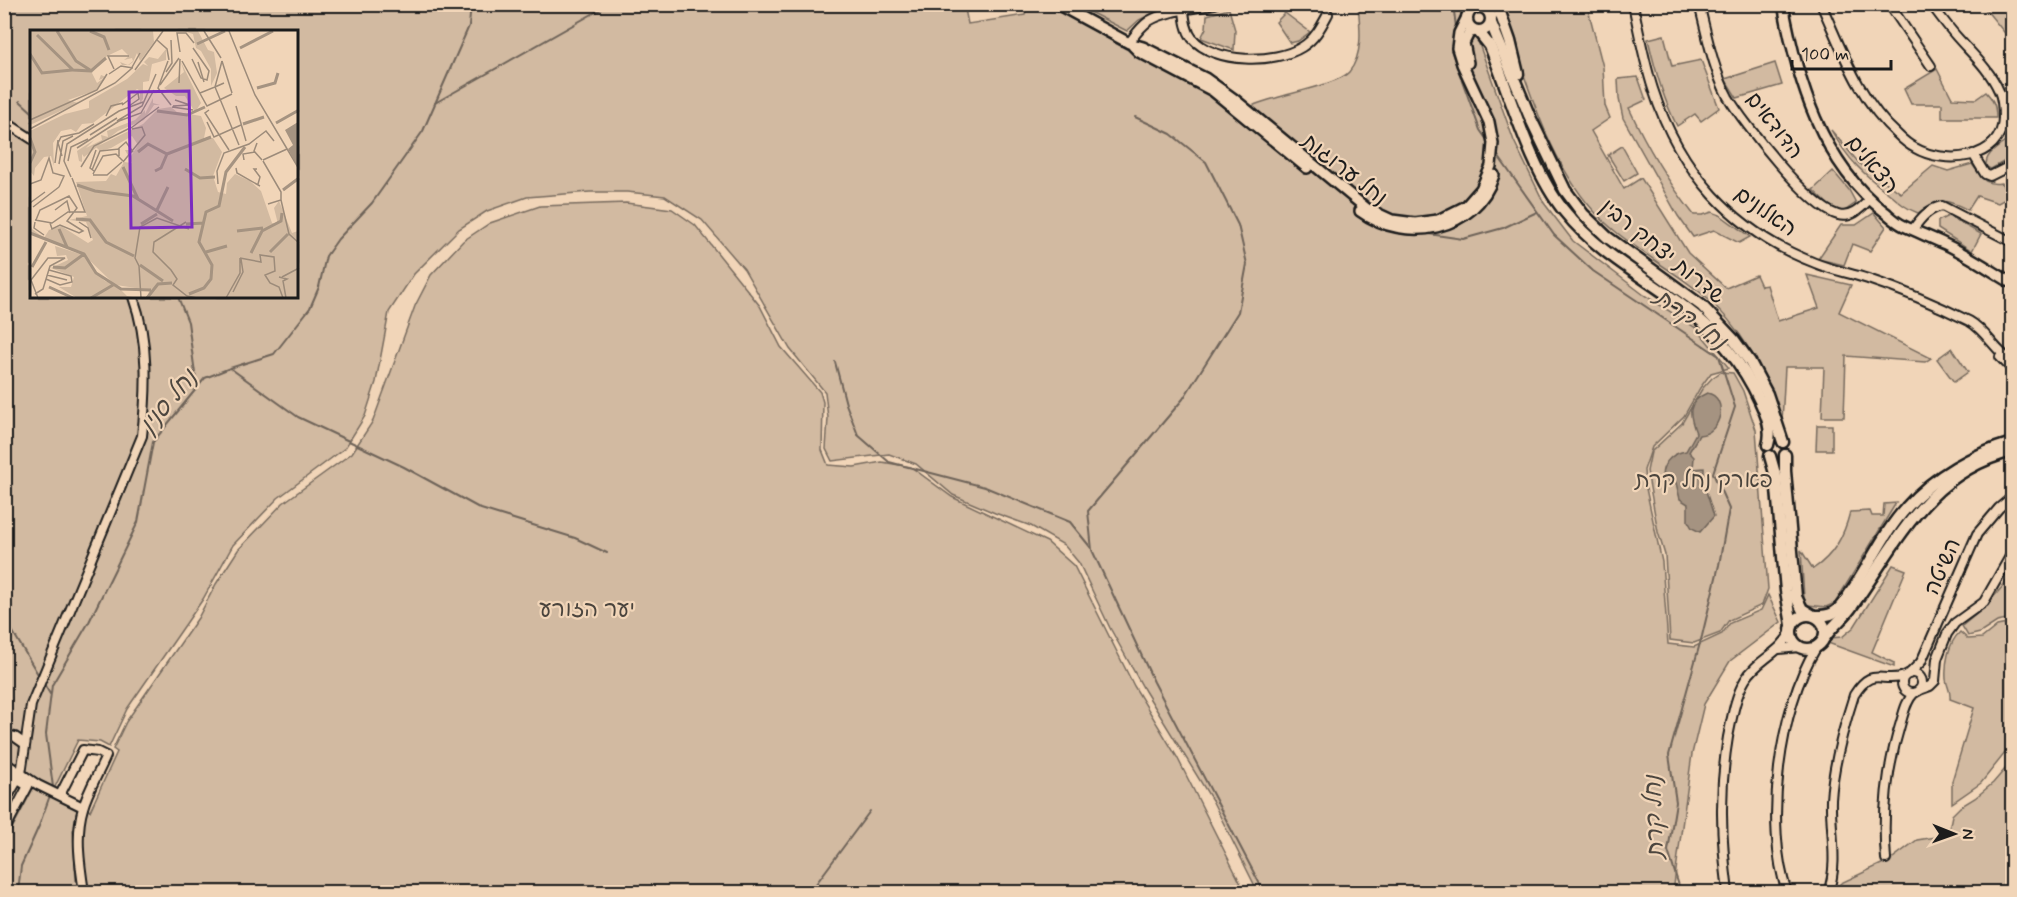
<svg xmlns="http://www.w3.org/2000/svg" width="2017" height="897" font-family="Mynerve,'Playpen Sans Hebrew',sans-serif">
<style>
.green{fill:#d2baa1;stroke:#776b5e;stroke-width:1.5;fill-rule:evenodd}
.water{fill:#a59381;stroke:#6e6359;stroke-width:1.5}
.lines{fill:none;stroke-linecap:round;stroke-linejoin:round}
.stream{stroke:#6e6359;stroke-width:2}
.minor-casing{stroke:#1c1c1c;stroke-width:12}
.tertiary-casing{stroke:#1c1c1c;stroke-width:14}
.secondary-casing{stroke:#1c1c1c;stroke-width:15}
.minor{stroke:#f1d5b8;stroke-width:8}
.tertiary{stroke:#f1d5b8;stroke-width:9}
.secondary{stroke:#f1d5b8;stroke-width:10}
.labels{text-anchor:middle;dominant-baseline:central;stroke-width:4.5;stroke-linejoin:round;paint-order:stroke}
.street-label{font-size:22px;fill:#1c1c1c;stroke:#f1d5b8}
.park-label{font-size:22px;fill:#4a443d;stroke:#f1d5b8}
.water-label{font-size:24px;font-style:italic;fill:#4c463f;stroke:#f1d5b8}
.inset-river{fill:none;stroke:#a59381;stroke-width:3}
.inset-road{fill:none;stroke:#9c8b7a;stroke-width:1.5}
.view{fill:#7b2cbf;fill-opacity:0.15;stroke:#7b2cbf;stroke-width:3}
.inset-edge{fill:none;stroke:#1c1c1c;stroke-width:3}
</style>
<rect width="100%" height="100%" fill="#f1d5b8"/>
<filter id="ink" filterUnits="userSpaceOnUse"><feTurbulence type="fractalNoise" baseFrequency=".0167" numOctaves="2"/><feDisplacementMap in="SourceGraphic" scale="12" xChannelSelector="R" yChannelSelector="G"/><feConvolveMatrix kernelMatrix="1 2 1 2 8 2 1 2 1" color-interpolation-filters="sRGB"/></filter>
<g filter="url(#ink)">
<!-- green -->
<g class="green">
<path d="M964,4L968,24L1025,15L1027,5H1050L1117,44L1191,83L1238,115C1250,105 1261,102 1276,98C1291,93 1340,83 1349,72C1364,54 1360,25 1358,5H1465L1514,141L1544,203L1573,241L1644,295L1696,328L1729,368L1711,373L1700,388L1684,416L1652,447L1644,470L1645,484L1662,562L1668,644L1694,647L1722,634L1730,623L1761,610L1768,595L1781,622L1730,661L1704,704L1692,754L1673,892H1258L1212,800L1145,691L1110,628L1079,563L1064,545L1031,526L995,513L953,495L916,464L889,454L832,461L826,449L828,418L825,392L790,349L744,269L702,220L665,196L627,192H590L527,197L487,211L459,229L414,274L389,312L376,382L365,416L345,448L278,498L233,545L203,599L127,709L109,747L100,742L78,740L53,791L90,811L117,752L113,749L126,722L198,618L216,584L238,550L283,503L352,453L373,421L415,306L431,275L463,241L490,223L540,206L626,203L672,209L695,225L760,306L781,347L820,392L823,402L822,450L828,465L854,467L882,462L911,467L952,497L1047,542L1074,566L1134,686L1177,757L1245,892H5V842L36,783L5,762V5ZM32,32H297V297H32ZM81,822L85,878L76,880L73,830Z"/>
<path d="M1162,4L1163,8L1139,20L1127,31L1076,5Z"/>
<path d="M1500,5H1587L1603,67L1605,106L1610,118L1591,131L1624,189L1641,178L1688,253L1726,288L1756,275L1761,286L1767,285L1778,321L1819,308L1807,275L1851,285L1839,312L1931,358L1925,362L1846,356L1844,417H1822L1824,367H1785L1782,422C1765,372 1743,327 1701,293C1688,283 1674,273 1660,264C1637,247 1612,232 1593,210C1545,156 1524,72 1500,5Z"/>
<path d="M1982,5H2012V42Z"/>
<path d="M1229,9L1235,30L1234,50L1201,38L1206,28L1207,15Z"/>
<path d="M1285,13L1310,32L1298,41L1290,43L1276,22Z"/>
<path d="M1664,35L1672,66L1701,60L1719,108L1701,121L1695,114L1677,126C1663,99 1655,70 1648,39Z"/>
<path d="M1775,63L1782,85L1737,98L1725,79Z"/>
<path d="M1937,69L1952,98L1976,99L1986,92C1994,100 1996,107 1996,118H1942V104H1911L1904,89Z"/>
<path d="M1638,77L1646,100L1629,108C1647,147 1668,182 1694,215H1703L1712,212L1720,215L1750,237L1739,243L1714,230L1693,237L1678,216L1623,118L1619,99L1618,79Z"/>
<path d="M1831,130L1859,163L1901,193L1933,166L1948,171L1972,164C1982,178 1984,186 2002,183L2009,197L1998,203L1977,196L1968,210C1947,199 1938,197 1918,213C1907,209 1900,203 1891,195C1864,175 1848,160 1831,130Z"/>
<path d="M2005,142L2012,147V157L1991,169L1986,167C1985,154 1996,149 2005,142Z"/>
<path d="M1622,146L1637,173L1624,181L1608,155Z"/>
<path d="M1833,171L1849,190L1856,203L1843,212L1831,207L1813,190Z"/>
<path d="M1874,213L1886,227L1870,251L1852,244L1844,265L1818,259L1841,225H1856Z"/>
<path d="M1948,216L1981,234L1972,251L1938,229V221Z"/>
<path d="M1952,348L1968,372L1954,382L1937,359Z"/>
<path d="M1721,372L1733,373L1743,391L1756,430L1768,589L1762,605L1729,620L1720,633L1694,643L1670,640L1665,555L1658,532L1647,471L1651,452L1682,423L1702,389L1712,378Z"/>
<path d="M1817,425H1832V450H1816Z"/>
<path d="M1896,503L1835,603L1826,607L1808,605L1804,598L1801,550L1813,569C1834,555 1844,536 1850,512L1870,511L1872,516H1883L1884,504Z"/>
<path d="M1893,565L1906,570L1872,652L1894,663V667L1817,639L1842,637L1854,627Z"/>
<path d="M2012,573V619L1997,622L1980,633L1968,636L1962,626C1983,610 1998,595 2012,573Z"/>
<path d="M2012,623V748L2005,753L1981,783L1952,803V781L1974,708L1950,699C1951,691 1947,687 1946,679C1945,664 1948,643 1960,632L1968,639L1982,638L1997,626Z"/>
<path d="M2012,761V892H1832L1841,883L1890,860L1917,840L1948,835L1952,815L1960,807L1975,798L1993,783Z"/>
</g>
<!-- water -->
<path class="water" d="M1707,393C1729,397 1722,434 1699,435L1689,452L1694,457L1693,469L1704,468V485L1714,516L1700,532L1692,528L1688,521V504L1680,499L1676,483L1668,484L1663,481C1659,466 1671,453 1686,451L1696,433C1689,415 1686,402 1707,393Z"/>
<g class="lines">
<!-- stream -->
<g class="stream">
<path d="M1453,4L1456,27L1451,50L1480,130L1489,143"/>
<path d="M20,101L32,112"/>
<path d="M435,103L610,4"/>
<path d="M1135,117L1171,134L1206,162L1238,225L1247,264L1238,312L1183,399L1088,511L1092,550L1154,682L1264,892"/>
<path d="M1496,153L1554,235L1593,271L1719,356L1735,407L1713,473L1729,509L1719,565L1702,636L1669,755L1676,802L1668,851L1681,892"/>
<path d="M1422,233L1463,239L1503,228L1537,212"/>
<path d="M178,297L188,322L197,388"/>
<path d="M835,362L846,404L858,435L889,462L985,487L1070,522L1091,548"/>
<path d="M230,368L298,417L404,467L481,509L575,538L607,553"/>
<path d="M4,617L39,676"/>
<path d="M42,681L50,694"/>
<path d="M18,892L21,866L39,826L53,787L46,734L52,685L89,622L138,522L153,442L205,378L230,368L274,354L310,308L319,287L326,256L338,239L372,203L423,131L469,26L471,4"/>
<path d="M810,892L870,811"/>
</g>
<defs>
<g id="minor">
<path d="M1633,4C1639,33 1644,61 1653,89C1679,171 1734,232 1815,263C1832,270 1850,273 1868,279C1902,290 1937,305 1969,321C1987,331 1995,352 2012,361"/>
<path d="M1699,4C1707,35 1713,69 1728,97C1744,124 1809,207 1838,215C1851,219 1861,208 1869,200"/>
<path d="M1821,4C1842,50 1859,100 1897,134C1902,139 1909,145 1915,148C1944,165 2002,161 2003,118C2003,109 2003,100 1999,91C1990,70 1972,54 1957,37C1948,27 1940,16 1931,4"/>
<path d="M1889,4L1931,66"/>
<path d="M1184,11C1185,20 1186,30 1192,38C1214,64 1275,64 1302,47C1315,39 1321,27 1328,14"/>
<path d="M1129,43C1135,35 1140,27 1149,21C1167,10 1194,9 1215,4"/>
<path d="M4,121L32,139"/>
<path d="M1973,154L1985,174L1990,176L2012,165"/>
<path d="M1913,229C1921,218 1928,209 1942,206L2012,242"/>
<path d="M2000,357L2012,369"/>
<path d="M1779,649L1800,647"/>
<circle cx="1912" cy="683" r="10"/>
<path d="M1909,674L1921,662L1977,534L1999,508L2012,497"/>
<path d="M1919,690L1930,686L1935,681L1937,659L1947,634L1955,623L1984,602L2012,553"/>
<path d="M4,734L15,737L25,744"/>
<path d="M4,762L38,785L83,807"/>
<path d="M4,774L5,772L28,786L4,831"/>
<path d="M60,795L83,750L98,752L106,756C99,773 88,790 83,808C75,834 80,866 84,892"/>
<path d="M4,803L21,774L31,705L142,436C147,390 149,341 133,297"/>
<path d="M1886,859C1882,812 1887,767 1901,722C1904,712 1906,701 1914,693"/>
<path d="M1728,892C1721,838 1719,791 1728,737C1732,718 1735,697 1745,680C1757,659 1782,653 1791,631"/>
<path d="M1787,892C1764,826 1779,708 1816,648"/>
<path d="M1828,892C1839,864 1830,830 1831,800C1833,765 1843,729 1854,695C1873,665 1880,684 1905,676"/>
</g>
<g id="tertiary">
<path d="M1057,4L1129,43L1143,47L1205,78L1234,99L1366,208L1392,220L1415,223L1438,220L1466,206L1481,189L1491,166L1493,143L1489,122L1462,64L1457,48L1459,33L1467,17"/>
<path d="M1783,4C1797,80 1822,164 1885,212C1891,217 1897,223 1904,226C1917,232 1932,238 1945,244C1968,255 1990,270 2012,283"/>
<path d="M1133,46L1139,52L1213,91L1307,168"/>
<path d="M1468,63L1464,43L1469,33L1475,31"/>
<path d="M1360,211C1405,244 1476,232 1494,175"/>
</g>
<g id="secondary">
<path d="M1497,4L1510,41L1518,74"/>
<circle cx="1479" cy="19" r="12"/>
<path d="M1491,23L1529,115L1565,190L1583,214L1607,237L1702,306L1734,340L1750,362L1767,394L1783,442"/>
<path d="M1478,31L1490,46C1511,97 1531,171 1565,212C1597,252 1643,276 1683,306C1716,330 1743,364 1760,401C1766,414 1773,430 1768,445"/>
<path d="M1785,455V471L1796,597L1802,609L1812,615"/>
<path d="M1770,456L1776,477L1786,591L1792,625"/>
<circle cx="1808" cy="632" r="17"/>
<path d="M1815,616C1821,616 1828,616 1833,613C1841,609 1846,599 1851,592C1870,565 1884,532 1907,507C1934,476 1974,454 2012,443"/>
<path d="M1825,637C1833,625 1844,618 1852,606C1899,540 1927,473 2012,451"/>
</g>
</defs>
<!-- minor casing -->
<use href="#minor" class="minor-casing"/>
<!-- tertiary casing -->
<use href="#tertiary" class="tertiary-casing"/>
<!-- secondary casing -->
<use href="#secondary" class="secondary-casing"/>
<!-- minor -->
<use href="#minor" class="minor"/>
<!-- tertiary -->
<use href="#tertiary" class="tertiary"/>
<!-- secondary -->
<use href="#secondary" class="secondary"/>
</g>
</g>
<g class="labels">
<!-- street labels -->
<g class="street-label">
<text transform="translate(1774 126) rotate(52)">הדודאים</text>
<text transform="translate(1872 165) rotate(50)">הצאלים</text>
<text transform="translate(1344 170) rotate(38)">נחל ערוגות</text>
<text transform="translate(1765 212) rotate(35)">האלונים</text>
<text transform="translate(1662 252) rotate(39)">שדרות יצחק רבין</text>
<text transform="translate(1943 567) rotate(-66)">השיטה</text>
</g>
<!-- park labels -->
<g class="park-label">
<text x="1704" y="481">פארק נחל קרת</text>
<text x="587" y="610">יער הזורע</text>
</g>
<!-- water labels -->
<g class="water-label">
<text transform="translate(1690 320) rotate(37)">נחל קרת</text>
<text transform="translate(169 402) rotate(-50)">נחל סנין</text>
<text transform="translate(1655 817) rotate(-92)">נחל קרת</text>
</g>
</g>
<!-- overview -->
<g transform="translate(30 30)">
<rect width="268" height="268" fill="#f1d5b8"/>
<path d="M0,1H123L124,12L110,31L107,23L103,32L99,35H92L90,32L98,35L103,31L102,28L94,30L99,26L92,19L77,26L62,43L67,53L74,48L69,50L71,45L76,47L67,60L38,70L48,73L0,95ZM153,1H168L178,20L184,22L187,43L181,56V39L171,21L166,18L163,4ZM136,19V30L122,34L119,51L113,52V69L110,73V62H113L107,59L63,93L52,94L46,102L41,99L31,101L23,113L24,136L21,126L14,127L5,138L4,146L0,141V101L35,84L59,78V71L97,49L113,34L118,36L114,32L119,27L128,29ZM151,32L171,73L165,82L155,66H146L134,58L154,42ZM123,68V73L130,75H124L114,90L88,101L54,127L52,124V132L49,131L47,121L64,110L56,118L72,110L71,105L78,107L77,101L105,90L115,80V84ZM141,77L147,82L171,86L176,98L174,108H183L192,122L183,146L188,162L196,164L197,153L205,144L220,151L231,161L242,193L248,194L244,178L249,171L262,203L268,201V268H118L119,260L86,255L97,266L109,268H47L29,257H41L44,247L21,238L38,230L36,225L27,226L25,216L53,225L66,242L75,251L84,254L50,221L14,210L0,202V193L2,199L14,208L19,200L31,196L58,213L63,210L56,192L39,190L57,186L46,152L76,151L81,144L86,146L94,132L102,133L95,120H101V126L108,115L102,106L81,118L70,121L66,117L113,94L128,79Z" fill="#d2baa1"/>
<path d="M268,92V137L258,119L263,115L255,100Z" fill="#a59381"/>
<path class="inset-river" d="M27,1L46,31L60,40M60,1L74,7L79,20M7,5L43,40L61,41L76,28M167,14L195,1M210,18L243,1M0,24L12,43L42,40M227,58L245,53L248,43M127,81L157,85L175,77M246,93L269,80M213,94L234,87M0,108L5,122L0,133M108,122L118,114L137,124L181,107M93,137L108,169M155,139L170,148L185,147M125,141L131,138L137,124M47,155L65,161L103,166L143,191M253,160L269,148M126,182L138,157M46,189L60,190L76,212L104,226M111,194L127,184M156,194L174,193M29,199L37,217M207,201L233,198M0,203L54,224L66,243L91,259L121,260M176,222L197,216M240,222L258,204M221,223L232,201L251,191L252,183M110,235L133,251M2,237L16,212M23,237L35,238L54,224M19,257L43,268M159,264L174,258L181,249L182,235L169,212L176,182L189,176L196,142L215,117M61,268L83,255M117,268L128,254L142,253"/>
<path class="inset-road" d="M174,1L191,28M199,1L225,65L269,139M127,10L137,19L139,30M150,22L147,3H156L164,13M162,29L171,48L177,50L179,41L163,18M138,31L128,58L141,75M152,31L177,76L202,64M192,31L202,63M168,32L174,52M84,39L78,26H99M105,40L133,1M136,42L142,33L141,10M79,44L91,36L103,38M149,53L150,29M194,53L185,57L209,115M130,55L149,28M170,63L185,57L192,31M92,75L108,63L109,69L99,76M143,76L160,75L145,70M206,76L216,111M142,77L163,80M179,80L175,83L199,120M76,86L81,76L93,73M0,90L67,60L77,44M87,91L112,76L126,44M177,92L184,107L211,95M101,98L129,77M0,99L85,53L101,39L110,23M60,105L87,88M227,113L224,121L232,130M47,118L89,91L111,83L124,60M88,119L96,112L103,122M32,126L28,113L31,107L49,103L64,94M214,130L213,124L225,122M233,130L257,119M38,131L41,117L58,109M233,131L251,162V170L238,174M93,132L115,105L112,97L102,99M25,133L28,110M29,134L33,111L43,106M51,137L64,116L100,98M206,138L207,143L230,156M227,139H224L230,147L228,154M62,140L70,121L89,119V126M64,141L60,138L66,120M63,144L73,126L86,124L93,131M63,145H77L92,132M41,147L34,131L37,114L89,81L113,72M0,154L11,150L19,128L23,143L34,146L29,157M188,154L187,141L194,123L219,114L236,101L244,111M251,170L259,204L269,213M0,173L15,162M3,177L29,157M25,180L37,171L40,183M5,190L22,193L38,182H55L42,148M6,190L10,180L39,166L47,178L37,191L53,201L49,203L30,195L22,199L20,193M5,192L4,198L14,205M49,192L58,198L61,208M156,192L124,212L123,222L141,240L147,249L143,255L157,266L167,268M210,228L231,232L230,225L244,227L245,241L235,245L240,253L249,257L253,268M17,245L37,250M249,247L257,249L253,251L256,268M252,247L269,238M16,249L30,255L42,252L41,246L19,240M1,250L18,228H35L20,236L13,259L5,264M1,250L8,268M203,262L213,242L211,229M111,268L109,236L105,228L110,197L127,188L159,199M196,268L210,243V228"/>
<path class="view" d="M159,61L162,197L101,198L99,62Z"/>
<rect width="268" height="268" class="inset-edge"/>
</g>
<!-- margin -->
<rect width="2017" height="897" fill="none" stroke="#f1d5b8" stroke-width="24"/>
<rect x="12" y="12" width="1993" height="873" fill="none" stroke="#1c1c1c" stroke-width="2" filter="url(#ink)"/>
<!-- north arrow -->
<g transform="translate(1954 834) rotate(91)" stroke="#f1d5b8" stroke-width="4.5" paint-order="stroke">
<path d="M0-4.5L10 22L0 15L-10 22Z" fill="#1c1c1c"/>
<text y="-9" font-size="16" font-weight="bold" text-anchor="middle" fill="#1c1c1c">N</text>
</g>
<!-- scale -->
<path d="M1792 60v9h99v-9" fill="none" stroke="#1c1c1c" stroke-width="3"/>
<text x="1801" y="60" font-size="18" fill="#1c1c1c" stroke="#f1d5b8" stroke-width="4.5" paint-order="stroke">100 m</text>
</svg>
